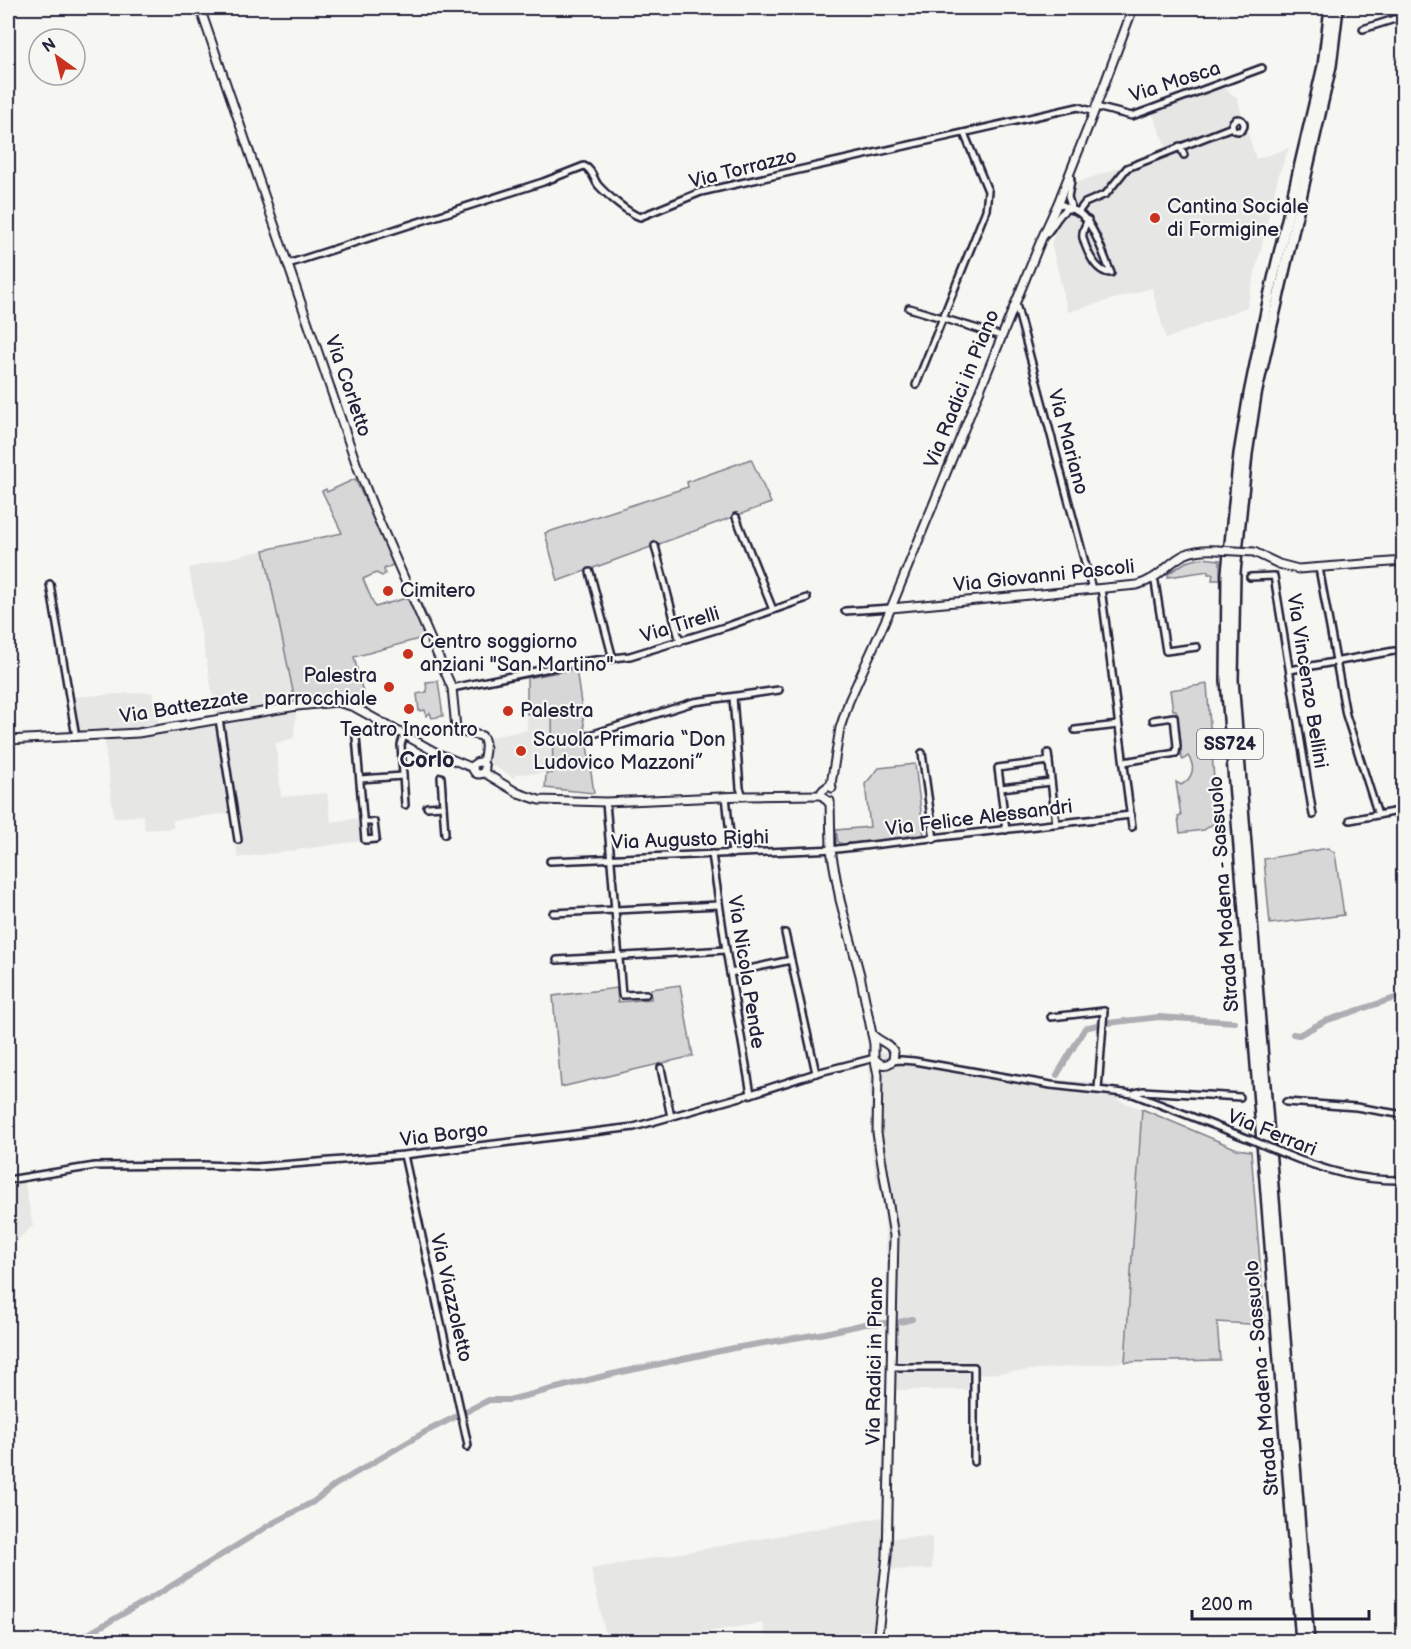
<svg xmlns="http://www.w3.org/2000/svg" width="1411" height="1649" font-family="'Balsamiq Sans',sans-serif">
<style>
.built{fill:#e6e6e4}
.green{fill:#d7d7d7;stroke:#7c7c89;stroke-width:1.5}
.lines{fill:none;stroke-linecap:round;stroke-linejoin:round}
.canal{stroke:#adadb3;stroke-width:6}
.minor-casing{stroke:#22223b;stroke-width:10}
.tertiary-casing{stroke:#22223b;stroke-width:11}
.trunk-casing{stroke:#22223b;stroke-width:14}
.minor{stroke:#f6f6f2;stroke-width:5}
.tertiary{stroke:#f6f6f2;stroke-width:7}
.trunk{stroke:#f6f6f2;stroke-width:9}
.minor-bridge-casing{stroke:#22223b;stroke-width:10;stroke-linecap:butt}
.tertiary-bridge-casing{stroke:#22223b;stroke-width:11;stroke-linecap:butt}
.minor-bridge{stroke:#f6f6f2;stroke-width:5}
.tertiary-bridge{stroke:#f6f6f2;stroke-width:7}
.poi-dot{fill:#c8321e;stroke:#f6f6f2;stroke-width:2}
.labels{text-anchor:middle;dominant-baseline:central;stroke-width:4.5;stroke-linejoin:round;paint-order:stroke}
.shield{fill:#f6f6f2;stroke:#626272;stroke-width:1.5}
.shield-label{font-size:18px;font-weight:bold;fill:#22223b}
.street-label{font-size:20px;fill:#22223b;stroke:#f6f6f2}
.poi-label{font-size:20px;fill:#22223b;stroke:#f6f6f2;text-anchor:start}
.quarter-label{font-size:22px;font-weight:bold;fill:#22223b;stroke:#f6f6f2}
</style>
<rect width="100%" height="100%" fill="#f6f6f2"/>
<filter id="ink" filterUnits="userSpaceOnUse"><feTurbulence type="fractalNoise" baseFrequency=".0167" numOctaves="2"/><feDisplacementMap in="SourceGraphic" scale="12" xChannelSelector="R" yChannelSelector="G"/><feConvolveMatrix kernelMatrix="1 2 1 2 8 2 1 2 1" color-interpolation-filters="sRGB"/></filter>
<g filter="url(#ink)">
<!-- built -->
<g class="built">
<path d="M1221,85L1237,98L1256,159L1289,148L1278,177L1247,307L1166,339L1152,288L1068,312L1051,243L1076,183L1167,150L1152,112Z"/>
<path d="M264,550L297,701L294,738L276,743L281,797L327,793L331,822L359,818L360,841L238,858L230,813L173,820V828L145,830L143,815L114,818L104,739H75L69,697L152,692L159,727L217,718L189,568Z"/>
<path d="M552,712L553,773L516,774L514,778L490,764V737L527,730V714Z"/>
<path d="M883,1052L1052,1080L1100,1082L1117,1087V1100L1142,1109L1125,1362L974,1375L971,1390H888L889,1317L884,1206L876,1178L872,1150L869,1066L878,1055Z"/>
<path d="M23,1174L33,1226L8,1248V1176Z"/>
<path d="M894,1515V1538L932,1537V1569L891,1570L880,1641H767L763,1623L649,1641H607L591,1569Z"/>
</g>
<!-- green -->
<g class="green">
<path d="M751,459L771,503L558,581L545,533L688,487L687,482Z"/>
<path d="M355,479L395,564L384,569L385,574L382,576L376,573L363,579L375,607L417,595L430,623L426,625V637L354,657L369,716L338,699L296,706L264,550L342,533L322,491L326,489L327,492Z"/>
<path d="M1202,558L1220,560V580H1212L1213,574H1208V571L1168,577L1169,573L1186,562Z"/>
<path d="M576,669L594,793L545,788L546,774L553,773L552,713L527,714V678Z"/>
<path d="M438,681L443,716L432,718L430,713L426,716L425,710L419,711L417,694L427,692L426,682Z"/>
<path d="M1207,684L1217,821L1204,830L1180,833L1178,817L1181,816L1176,782L1181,785C1193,778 1196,767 1188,756L1183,760L1182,759L1176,710H1173L1170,690Z"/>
<path d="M915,764L924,836H916L913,835L903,838L842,844L838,842L836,830L870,827L865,784L879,768Z"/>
<path d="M1328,848L1335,853L1344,915L1270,924L1264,859Z"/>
<path d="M680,985L693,1056L561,1087L553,996L617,988L618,1002L651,999V989Z"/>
<path d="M1142,1109L1237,1149L1251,1151L1265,1325L1217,1322L1220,1360L1125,1362Z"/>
</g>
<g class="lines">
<!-- canal -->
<g class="canal">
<path d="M1108,1023L1159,1017L1235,1022"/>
<path d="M1293,1034L1299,1035L1325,1021L1404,995"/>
<path d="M1057,1075L1085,1028L1101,1024"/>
<path d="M900,1322L912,1319"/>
<path d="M463,1413L489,1400H509L608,1375L734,1348L825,1333L865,1324L887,1323"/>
<path d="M74,1642L163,1591L273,1523L313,1502L335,1485L425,1432L457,1416"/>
</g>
<defs>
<g id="minor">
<path d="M1363,29L1404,16"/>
<path d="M1096,107L1132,116L1262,68"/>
<circle cx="1238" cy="125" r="6"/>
<path d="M1180,146L1184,155"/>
<path d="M1058,203L1072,209L1068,197L1071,181L1070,173"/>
<path d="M1079,211L1085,203L1106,194L1127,168L1232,127"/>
<path d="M1043,237C1054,229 1055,216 1067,209C1090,207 1103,255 1111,273C1096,273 1087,252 1083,238C1082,232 1085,225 1088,220"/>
<path d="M288,264L543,182L584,166C592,169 593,178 598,185C606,194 628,213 640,217L701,192L1078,107L1094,112"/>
<path d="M1016,304L1092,589"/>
<path d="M909,308L1001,336"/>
<path d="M916,385L986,210L988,191L964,133"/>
<path d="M736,517L773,610"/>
<path d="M655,546L680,642"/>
<path d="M1319,568L1346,715L1378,815"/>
<path d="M590,572L613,659"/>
<path d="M1250,577L1274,576L1313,815"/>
<path d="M1151,579L1155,582L1166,651L1197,647"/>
<path d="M50,584L76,737"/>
<path d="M1101,588L1132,827"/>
<path d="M845,611L891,608"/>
<path d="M1290,670L1394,651"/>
<path d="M452,688L580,662L630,656L728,626L807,598"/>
<path d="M733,697L740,788L743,796"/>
<path d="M219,719L238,840"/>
<path d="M1075,730L1118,725"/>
<path d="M404,735L401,745L405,805"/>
<path d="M587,736L694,702L779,690"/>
<path d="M356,737L365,840L376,839L374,822H364"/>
<path d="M922,753L934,839"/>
<path d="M1048,753L1056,824"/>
<path d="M1124,762L1176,753L1177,746L1174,717L1153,720"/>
<path d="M441,777L445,834"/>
<path d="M360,779L403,776"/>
<path d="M1001,788L1051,782"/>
<path d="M726,796L732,854"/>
<path d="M606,802L622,995L646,994"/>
<path d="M427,807L443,806"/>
<path d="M1350,820L1404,810"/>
<path d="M1006,830L998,768L1049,761"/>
<path d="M712,854L726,950L751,1094"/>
<path d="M550,861L837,849L1131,815"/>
<path d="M553,913L719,905"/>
<path d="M785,933L791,960"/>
<path d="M557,960L726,950"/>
<path d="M730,973L791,960L816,1073"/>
<path d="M1051,1017L1104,1011L1098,1089"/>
<path d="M891,1061L901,1060L914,1061L1051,1085L1133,1094L1252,1140"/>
<path d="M661,1068L671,1117"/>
<path d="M1135,1093L1143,1091L1240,1097"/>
<path d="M1286,1102L1356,1107L1404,1115"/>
<path d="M1282,1153C1323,1170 1359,1181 1404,1180"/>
<path d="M404,1155L468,1445L467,1447"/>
<path d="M8,1180L95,1166L203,1165L256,1167L404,1155L634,1127L751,1094L816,1073L875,1058"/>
<path d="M892,1367H974V1462"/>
</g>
<g id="tertiary">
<path d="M200,8L356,463L376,514L452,688L456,728L462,732L482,736C488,744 484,754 483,763"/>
<path d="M1254,552L1279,564L1298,569L1404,561"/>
<path d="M891,608L1137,585C1172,575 1169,547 1217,550"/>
<path d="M8,740L138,733L297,706L337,702L354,707L439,754L473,768"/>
<circle cx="479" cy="768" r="6"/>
<path d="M483,772L518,793L539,800L606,802L743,796L821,795"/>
<path d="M832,788L831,784L840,728L849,701L891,608L1042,238L1058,203L1094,112L1133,8"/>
<path d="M830,801L831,850L840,900L860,975L874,1044V1056L878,1075L877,1133L894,1236L887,1556L877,1642"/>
<path d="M829,803C818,791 819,793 831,784"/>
<path d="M872,1034C879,1042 890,1043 894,1052L893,1060C888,1066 881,1066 876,1060"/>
</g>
<g id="trunk">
<path d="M1301,1642L1226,680L1227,573L1239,454L1249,394L1270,292L1323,66L1330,8"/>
<path d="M1309,1642L1233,680L1235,572L1247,454L1256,395L1331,66L1338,8"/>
</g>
</defs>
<!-- minor casing -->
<use href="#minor" class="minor-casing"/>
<!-- tertiary casing -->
<use href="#tertiary" class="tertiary-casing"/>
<!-- trunk casing -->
<use href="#trunk" class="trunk-casing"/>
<!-- minor -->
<use href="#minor" class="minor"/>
<!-- tertiary -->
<use href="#tertiary" class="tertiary"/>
<!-- trunk -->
<use href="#trunk" class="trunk"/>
<defs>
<path id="minor-bridge" d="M1252,1140L1282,1153"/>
<path id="tertiary-bridge" d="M1217,550L1254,552"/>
</defs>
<!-- minor-bridge casing -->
<use href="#minor-bridge" class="minor-bridge-casing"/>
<!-- tertiary-bridge casing -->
<use href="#tertiary-bridge" class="tertiary-bridge-casing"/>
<!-- minor-bridge -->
<use href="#minor-bridge" class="minor-bridge"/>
<!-- tertiary-bridge -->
<use href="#tertiary-bridge" class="tertiary-bridge"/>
</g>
</g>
<!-- markers -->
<g class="poi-dot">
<circle cx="1155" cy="218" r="6"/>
<circle cx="388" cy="591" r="6"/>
<circle cx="408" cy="654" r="6"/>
<circle cx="389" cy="687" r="6"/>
<circle cx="409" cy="709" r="6"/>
<circle cx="508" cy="711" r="6"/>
<circle cx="521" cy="751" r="6"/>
</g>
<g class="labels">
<!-- shield labels -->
<rect class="shield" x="1197" y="729" width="66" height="30" rx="4.5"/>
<g class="shield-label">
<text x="1230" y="744">SS724</text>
</g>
<!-- street labels -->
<g class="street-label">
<text transform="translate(1175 82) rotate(-18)">Via Mosca</text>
<text transform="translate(743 169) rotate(-14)">Via Torrazzo</text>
<text transform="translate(348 386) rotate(71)">Via Corletto</text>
<text transform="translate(962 389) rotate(-68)">Via Radici in Piano</text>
<text transform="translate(1068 442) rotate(75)">Via Mariano</text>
<text transform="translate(1044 576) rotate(-6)">Via Giovanni Pascoli</text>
<text transform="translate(680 625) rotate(-17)">Via Tirelli</text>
<text transform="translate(1307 681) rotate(81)">Via Vincenzo Bellini</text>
<text transform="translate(184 707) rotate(-9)">Via Battezzate</text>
<text transform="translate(979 818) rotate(-7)">Via Felice Alessandri</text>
<text transform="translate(690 840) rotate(-2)">Via Augusto Righi</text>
<text transform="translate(1224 894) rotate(-94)">Strada Modena - Sassuolo</text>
<text transform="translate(746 972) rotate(81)">Via Nicola Pende</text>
<text transform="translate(1272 1133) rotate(22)">Via Ferrari</text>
<text transform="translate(444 1135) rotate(-7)">Via Borgo</text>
<text transform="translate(451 1298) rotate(77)">Via Viazzoletto</text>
<text transform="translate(875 1361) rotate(-89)">Via Radici in Piano</text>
<text transform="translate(1262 1378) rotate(-95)">Strada Modena - Sassuolo</text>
</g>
<!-- poi labels -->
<g class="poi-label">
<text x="1167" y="207">Cantina Sociale<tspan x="1167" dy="23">di Formigine</tspan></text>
<text x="400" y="591">Cimitero</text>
<text x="420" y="642">Centro soggiorno<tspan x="420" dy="23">anziani "San Martino"</tspan></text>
<text x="377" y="676" text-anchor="end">Palestra<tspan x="377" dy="23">parrocchiale</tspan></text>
<text x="520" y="711">Palestra</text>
<text x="409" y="730" text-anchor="middle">Teatro Incontro</text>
<text x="533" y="740">Scuola Primaria “Don<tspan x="533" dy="23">Ludovico Mazzoni”</tspan></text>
</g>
<!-- quarter labels -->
<g class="quarter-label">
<text x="427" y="760">Corlo</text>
</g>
</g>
<!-- margin -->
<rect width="1411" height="1649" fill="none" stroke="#f6f6f2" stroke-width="30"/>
<rect x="15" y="15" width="1381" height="1619" fill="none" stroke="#22223b" stroke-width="2" filter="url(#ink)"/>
<!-- north arrow -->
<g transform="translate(57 57) rotate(326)"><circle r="28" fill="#f6f6f2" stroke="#a1a1a9" stroke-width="1.5"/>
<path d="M0-4.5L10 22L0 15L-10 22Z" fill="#c8321e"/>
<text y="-9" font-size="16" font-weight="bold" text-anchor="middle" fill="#22223b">N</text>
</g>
<!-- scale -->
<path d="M1192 1610v9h177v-9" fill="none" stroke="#22223b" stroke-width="3"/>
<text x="1201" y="1610" font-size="18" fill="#22223b" stroke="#f6f6f2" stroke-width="4.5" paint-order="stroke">200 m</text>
</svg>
